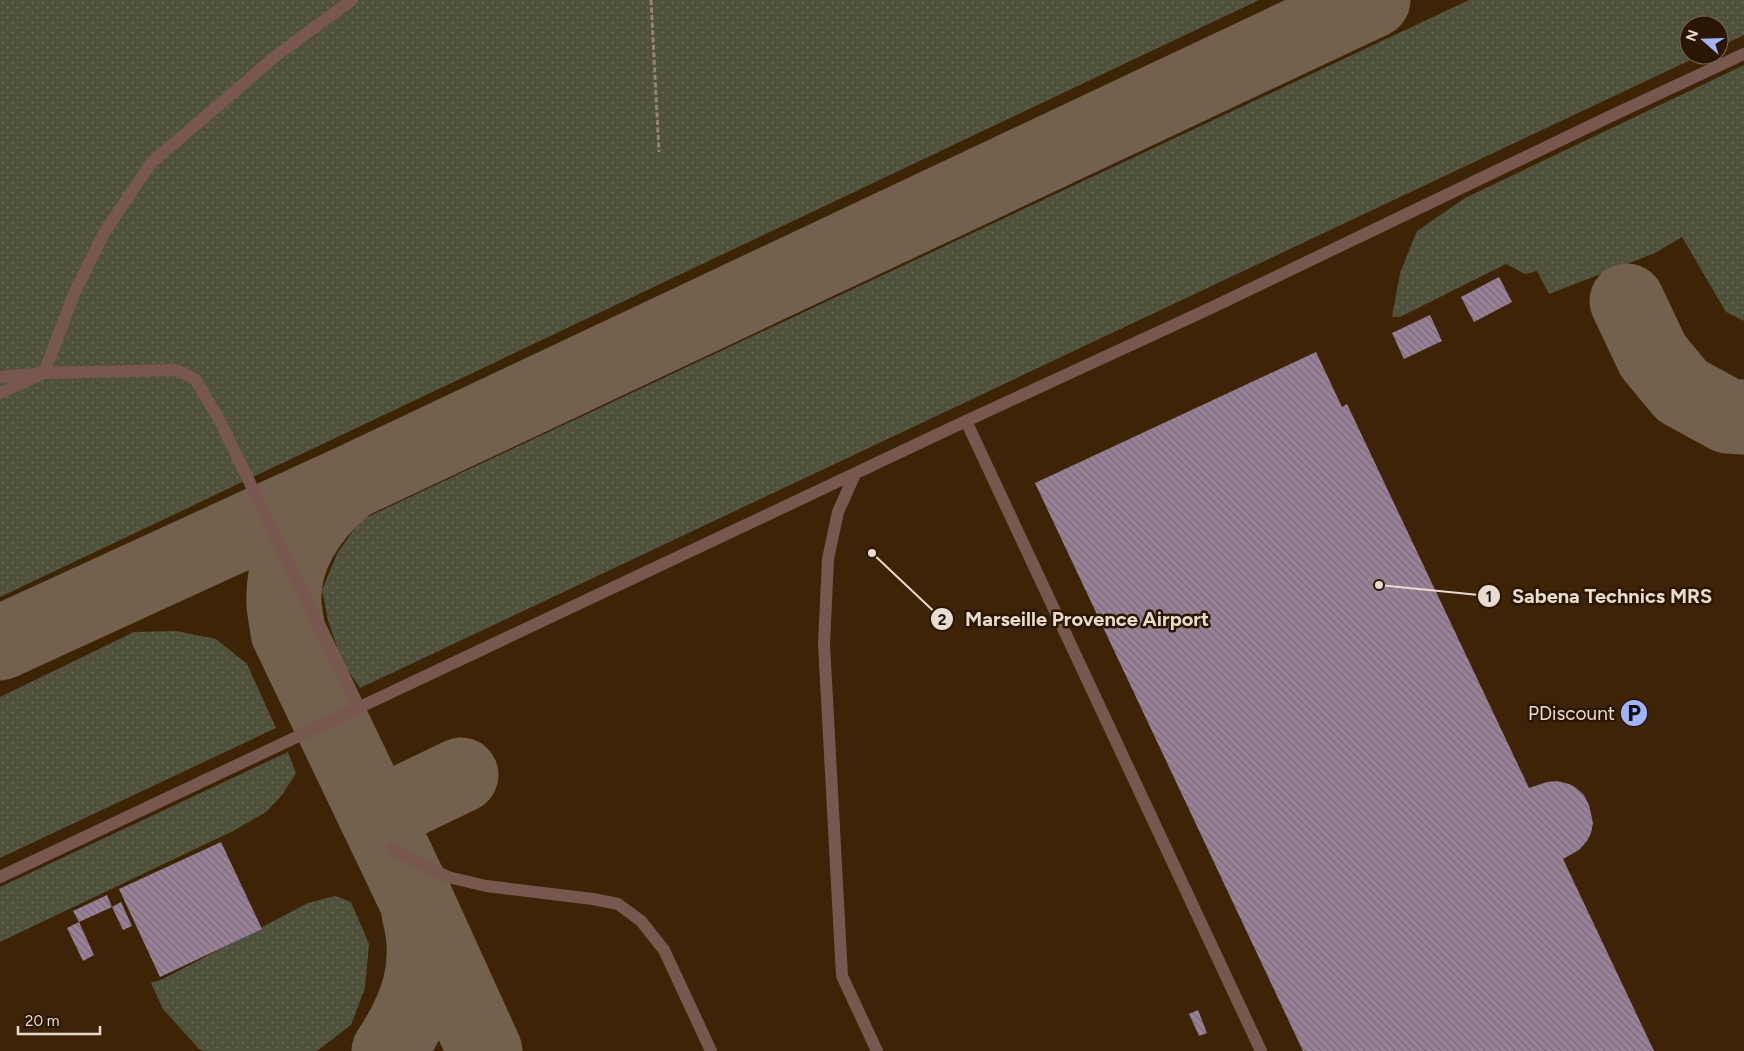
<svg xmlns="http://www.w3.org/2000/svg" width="1744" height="1051" font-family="Figtree,sans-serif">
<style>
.built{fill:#3e2406;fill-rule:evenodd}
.green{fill:url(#green-dots)}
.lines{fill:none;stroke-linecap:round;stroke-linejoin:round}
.taxiway{stroke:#74614d;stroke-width:75}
.building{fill:url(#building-back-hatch)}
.path{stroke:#968472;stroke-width:3;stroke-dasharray:5 2.5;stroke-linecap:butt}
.lane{stroke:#78574e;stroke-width:12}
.labels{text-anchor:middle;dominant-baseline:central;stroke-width:5;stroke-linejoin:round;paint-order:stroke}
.poi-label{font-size:19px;fill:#e9dbcd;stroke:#2b1701;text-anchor:end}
.leader{fill:none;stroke:#e9dbcd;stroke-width:2}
.callout-dot{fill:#e9dbcd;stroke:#2b1701;stroke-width:2}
.mark-label{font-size:15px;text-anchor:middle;font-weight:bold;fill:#111}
.callout-label{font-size:20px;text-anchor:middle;font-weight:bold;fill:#e9dbcd;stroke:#2b1701;stroke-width:5;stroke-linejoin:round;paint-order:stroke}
</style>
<defs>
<pattern id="green-dots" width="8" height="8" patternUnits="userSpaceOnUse" patternTransform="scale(1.25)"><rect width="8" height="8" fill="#4f513b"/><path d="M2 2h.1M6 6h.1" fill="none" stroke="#686956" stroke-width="1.8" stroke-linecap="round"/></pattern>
<pattern id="building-back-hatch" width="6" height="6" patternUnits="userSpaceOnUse" patternTransform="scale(1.25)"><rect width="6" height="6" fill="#998198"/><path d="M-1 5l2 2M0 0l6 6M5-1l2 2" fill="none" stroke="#7c6b78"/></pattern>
</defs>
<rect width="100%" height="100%" fill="#352009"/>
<!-- built -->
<path class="built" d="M0,0H1744V1051H0ZM1689,25H1719V55H1689Z"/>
<!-- green -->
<g class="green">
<path d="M0,0H1259L0,597Z"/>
<path d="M1469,0H1744V35L1719,47V25H1689V55H1701L360,688L342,662L328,620L322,590L338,552L361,520Z"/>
<path d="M1744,65V321L1726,312L1682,237L1655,253L1549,294L1537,271L1525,274L1506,264L1400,317H1392L1400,273L1417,231L1465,198Z"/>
<path d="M176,631L216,639L247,664L276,728L0,858V697L134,632Z"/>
<path d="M288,752L296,773L282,795L266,812L233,831L0,942V887Z"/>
<path d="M335,896L351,902L369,944L365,988L351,1025L317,1051H203L199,1049L163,1009L151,983L163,979L308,903Z"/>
</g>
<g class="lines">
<!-- taxiway -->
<g class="taxiway">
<path d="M1627,301L1653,356L1682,391L1728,416L1744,417"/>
<path d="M343,488C309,517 281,558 284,605C285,614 287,624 288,632L413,893L485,1051"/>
<path d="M0,643L351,482L1373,0"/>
<path d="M376,816L461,775"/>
<path d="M389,1051C418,1008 433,965 419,913"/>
</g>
</g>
<!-- building -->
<g class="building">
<path d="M1499,277L1512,302L1474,322L1461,297Z"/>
<path d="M1430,315L1442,341L1404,359L1392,333Z"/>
<path d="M1316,352L1342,407L1347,404L1529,788L1547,782L1557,781L1569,784L1575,787L1584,795L1589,805L1593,823L1591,833L1587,841L1579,850L1563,859L1654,1051H1303L1035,483Z"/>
<path d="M221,842L262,929L160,977L119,889Z"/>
<path d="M107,895L112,907L79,922L73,911Z"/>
<path d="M121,902L132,926L123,930L112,907Z"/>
<path d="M79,922L94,955L83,961L67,928Z"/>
<path d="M1198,1010L1207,1033L1199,1036L1189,1014Z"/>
</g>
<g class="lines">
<!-- path -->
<path class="path" d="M651,0L659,152"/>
<!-- lane -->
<g class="lane">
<path d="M0,377L44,373L74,294L104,233L151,163L277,55L352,0"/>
<path d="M0,393L44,373L176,370L195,379L220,421L358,707"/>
<path d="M966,421L1261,1051"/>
<path d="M855,474L838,512L828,559L824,644L842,976L877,1051"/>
<path d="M392,850L448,877L486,886L593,899L618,904L641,921L664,950L711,1051"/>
<path d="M0,877L966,421L1213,307L1613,115L1744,54"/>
</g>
</g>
<!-- icons -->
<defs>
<symbol id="parking-disc" viewBox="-11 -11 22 22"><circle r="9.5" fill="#a1b3fd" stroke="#2b1701"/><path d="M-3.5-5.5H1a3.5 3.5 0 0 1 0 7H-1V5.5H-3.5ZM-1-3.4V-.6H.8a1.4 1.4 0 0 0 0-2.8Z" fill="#111"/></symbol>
</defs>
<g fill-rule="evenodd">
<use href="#parking-disc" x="1618" y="697" width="32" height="32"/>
</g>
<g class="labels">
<!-- poi labels -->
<g class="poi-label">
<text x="1615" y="713">PDiscount</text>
</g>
</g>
<!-- callouts -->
<path class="leader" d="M1379 585L1489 596M872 553L942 619"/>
<g class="callout-dot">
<circle cx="1379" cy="585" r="5"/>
<circle cx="872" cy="553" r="5"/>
<circle cx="1489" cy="596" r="12"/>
<circle cx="942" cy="619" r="12"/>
</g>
<g class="mark-label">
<text x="1489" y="602">1</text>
<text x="942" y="625">2</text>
</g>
<g class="callout-label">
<text x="1612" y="603">Sabena Technics MRS</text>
<text x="1087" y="626">Marseille Provence Airport</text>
</g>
<!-- north arrow -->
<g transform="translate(1704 40) rotate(290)"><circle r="24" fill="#2b1701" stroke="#776553"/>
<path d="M0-4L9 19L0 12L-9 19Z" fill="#a1b3fd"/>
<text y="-8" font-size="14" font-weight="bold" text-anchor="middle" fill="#e9dbcd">N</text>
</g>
<!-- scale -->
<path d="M18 1026v8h82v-8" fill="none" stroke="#e9dbcd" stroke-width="2.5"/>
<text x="25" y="1026" font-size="15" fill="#e9dbcd" stroke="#2b1701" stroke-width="4" paint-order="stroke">20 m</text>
</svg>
